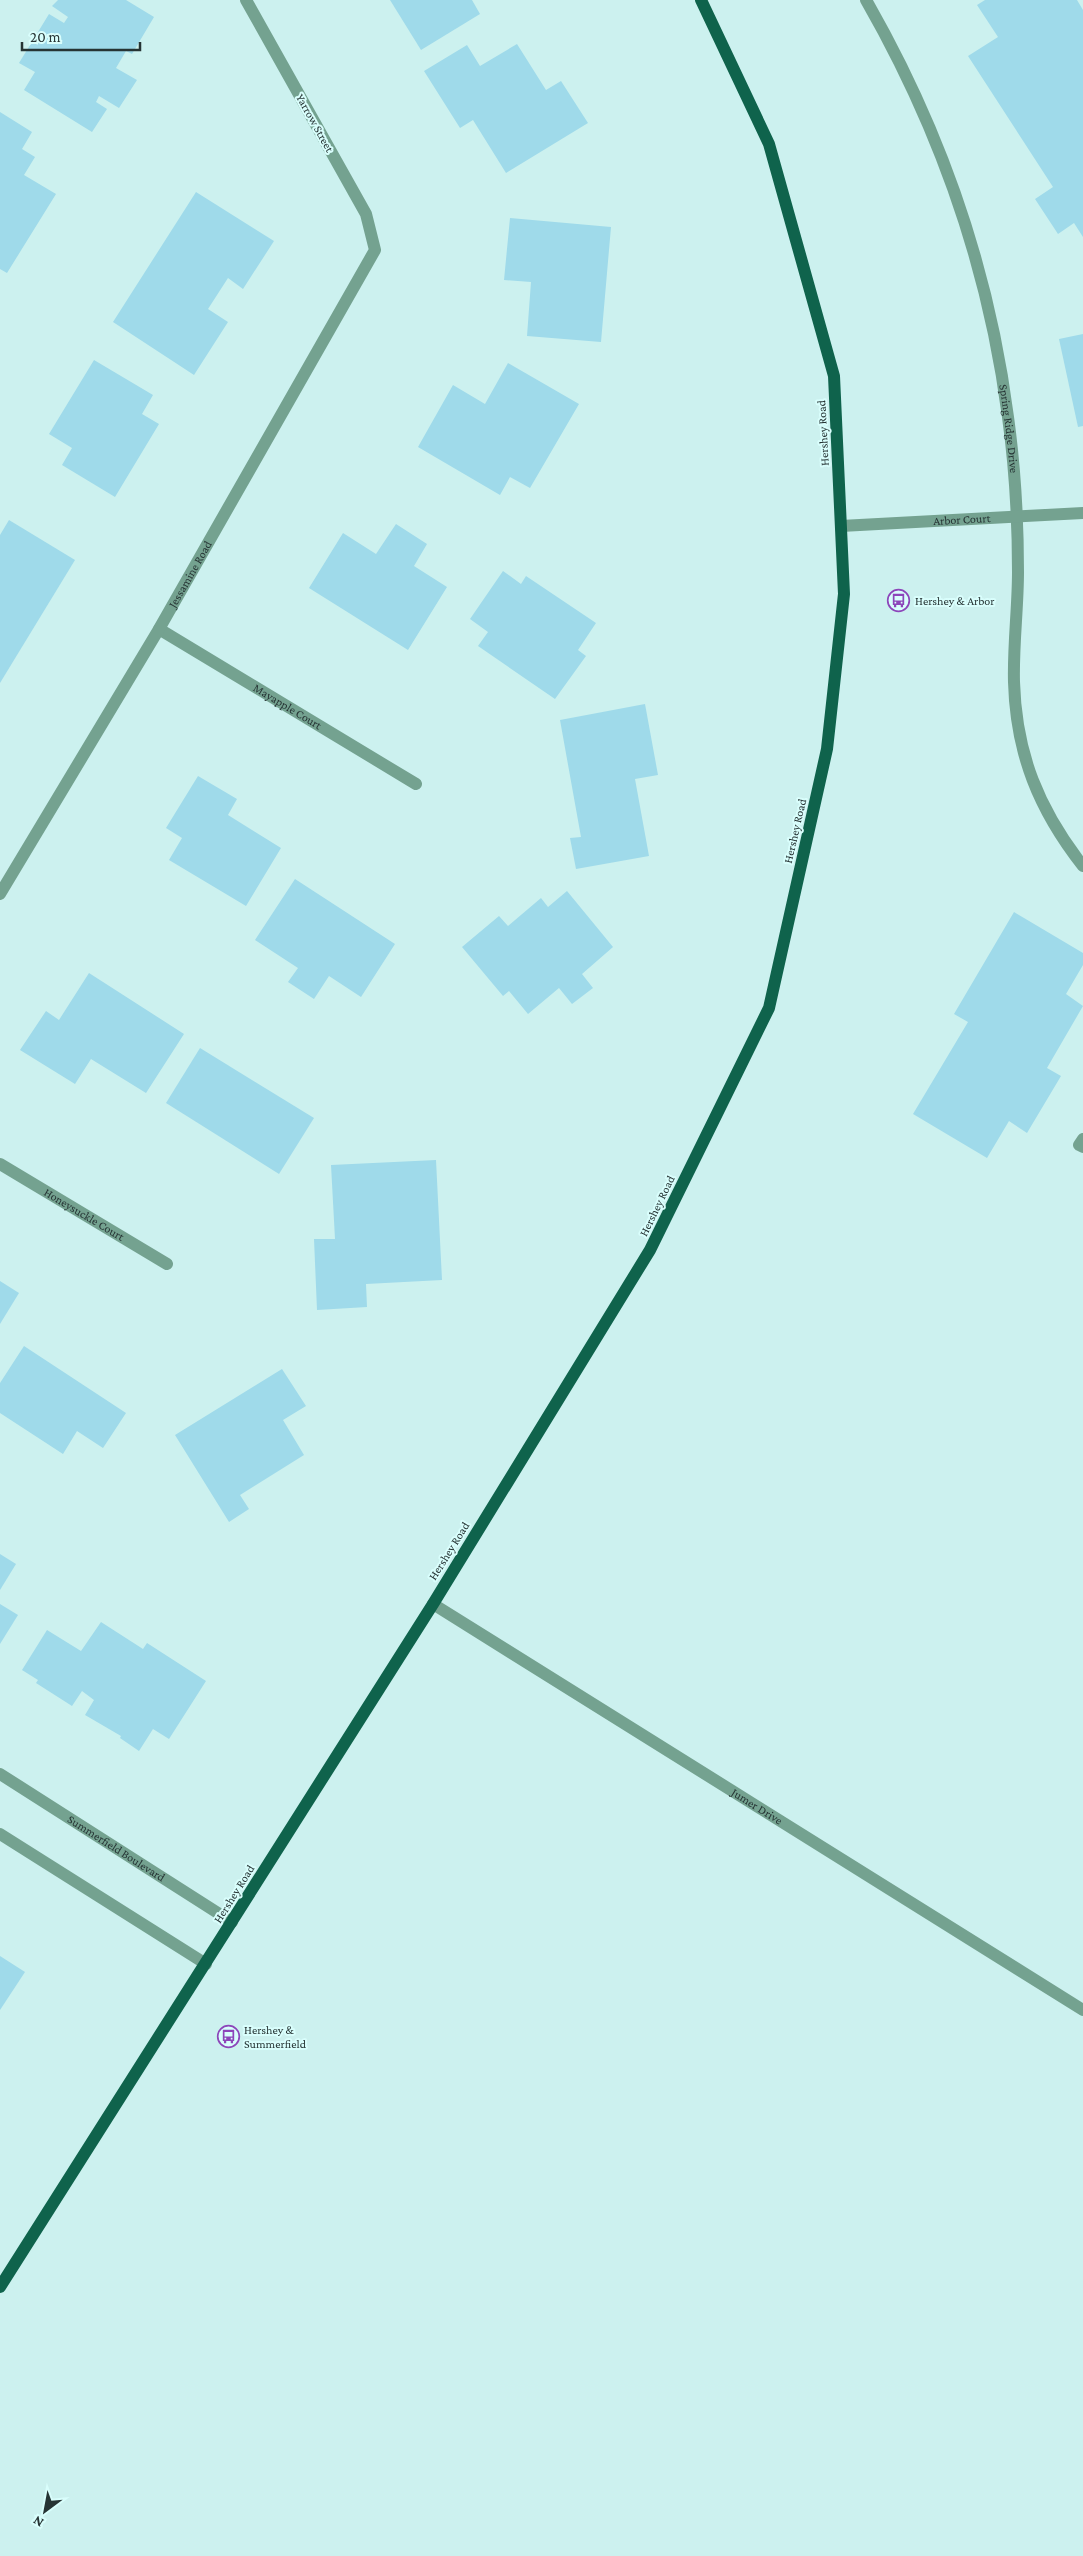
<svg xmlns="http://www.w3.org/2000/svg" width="1083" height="2556" font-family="'Crimson Pro',serif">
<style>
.building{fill:#9fdaea}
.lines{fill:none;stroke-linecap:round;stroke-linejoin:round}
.minor{stroke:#74a290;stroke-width:12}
.major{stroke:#0f634c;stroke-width:12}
.labels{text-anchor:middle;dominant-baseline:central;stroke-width:4;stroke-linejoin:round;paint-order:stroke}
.street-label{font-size:12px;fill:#263434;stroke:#d9fefc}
.poi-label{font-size:12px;fill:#263434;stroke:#d9fefc;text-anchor:start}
</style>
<rect width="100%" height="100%" fill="#ccf1ef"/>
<!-- building -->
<g class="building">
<path d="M58,0H126L154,17L132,54L126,51L116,68L137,80L119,108L99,96L96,102L107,109L92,132L24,90L35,72L19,63L49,14L64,23L68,17L52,6Z"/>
<path d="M390,0H472L480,14L421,50Z"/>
<path d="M985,0H1077L1083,10V237L1074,223L1058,234L1035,199L1053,187L968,56L998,37L977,5Z"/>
<path d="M517,44L546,90L561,81L588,123L506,173L473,120L460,128L424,71L467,45L480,66Z"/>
<path d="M0,112L32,132L22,149L35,157L24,175L56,194L7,273L0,269Z"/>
<path d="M196,192L274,241L243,289L228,278L208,309L228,322L194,375L113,322Z"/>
<path d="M510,218L611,227L601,342L527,336L531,282L504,280Z"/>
<path d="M1083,334V426L1078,427L1059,339Z"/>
<path d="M94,360L153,395L142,414L159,424L115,497L62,465L72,448L49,434Z"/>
<path d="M508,363L579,404L530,488L510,477L500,495L418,447L453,385L485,404Z"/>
<path d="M9,520L75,560L0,683V535Z"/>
<path d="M396,524L427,544L414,566L447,587L408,650L309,588L343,533L376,554Z"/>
<path d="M503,571L521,584L526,576L596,623L578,650L586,656L555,699L478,646L488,632L470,619Z"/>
<path d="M645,704L658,775L635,779L649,856L576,869L570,838L581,837L560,720Z"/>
<path d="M198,776L237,799L228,815L281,848L246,906L169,860L182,838L166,828Z"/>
<path d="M295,879L395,944L361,997L329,976L314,999L288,982L298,968L255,940Z"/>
<path d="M567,891L613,947L582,974L593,988L572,1004L559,988L528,1014L509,991L503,996L462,947L499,916L508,926L541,898L548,907Z"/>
<path d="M1014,912L1083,953V965L1066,994L1083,1006L1047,1068L1061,1076L1027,1133L1009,1121L987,1158L913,1114L968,1022L954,1014Z"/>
<path d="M89,973L184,1034L146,1093L91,1059L75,1084L20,1050L46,1011L59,1020Z"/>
<path d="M200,1048L314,1118L279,1174L166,1103Z"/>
<path d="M436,1160L442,1280L366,1284L367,1307L317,1310L314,1239H335L331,1165Z"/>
<path d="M0,1281L19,1293L0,1324Z"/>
<path d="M24,1346L126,1413L103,1448L77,1431L63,1454L0,1413V1383Z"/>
<path d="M282,1369L306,1406L283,1420L304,1455L240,1495L249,1509L229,1522L175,1435Z"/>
<path d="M0,1554L16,1564L0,1590Z"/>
<path d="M0,1604L18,1615L0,1644Z"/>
<path d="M101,1622L143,1649L147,1643L206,1681L169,1739L153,1729L139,1751L120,1738L121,1736L85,1715L94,1700L82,1691L72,1706L36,1683L38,1680L22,1670L47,1630L81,1651Z"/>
<path d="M0,1956L25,1972L0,2010Z"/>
</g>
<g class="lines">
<!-- minor -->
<g class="minor">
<path id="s1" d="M866,0C940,129 989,270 1008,417C1015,468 1018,521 1018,572C1018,608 1013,645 1014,682C1016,754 1039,810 1083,866"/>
<path id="s2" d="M841,526L1083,513"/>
<path id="s3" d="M159,629L416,784"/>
<path id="s4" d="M0,894L159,629L375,250L366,214L246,0"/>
<path d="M1083,1139L1079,1145L1083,1147"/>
<path id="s5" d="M0,1164L167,1264"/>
<path id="s6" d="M433,1604L1083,2010"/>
<path id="s7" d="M0,1774L232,1922"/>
<path d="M0,1834L206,1964"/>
</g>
<!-- major -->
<path class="major" d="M0,2287L433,1604L650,1250L769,1008L827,749L844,594L834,376L769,144L701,0"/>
</g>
<!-- icons -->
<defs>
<symbol id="bus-ring" viewBox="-11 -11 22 22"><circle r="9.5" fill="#d9fefc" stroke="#8d46ba" stroke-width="1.5"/><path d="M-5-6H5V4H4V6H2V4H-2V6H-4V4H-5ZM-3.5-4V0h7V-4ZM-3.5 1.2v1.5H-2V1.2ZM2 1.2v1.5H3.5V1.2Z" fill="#8d46ba"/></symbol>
</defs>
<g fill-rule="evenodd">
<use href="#bus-ring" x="886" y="588" width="25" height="25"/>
<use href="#bus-ring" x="216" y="2024" width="25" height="25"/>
</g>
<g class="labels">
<!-- street labels -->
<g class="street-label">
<text transform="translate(315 123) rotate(61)">Yarrow Street</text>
<text stroke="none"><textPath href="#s1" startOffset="455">Spring Ridge Drive</textPath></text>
<text transform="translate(823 433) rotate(-93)">Hershey Road</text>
<text stroke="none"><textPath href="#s2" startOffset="121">Arbor Court</textPath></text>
<text stroke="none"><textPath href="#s4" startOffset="372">Jessamine Road</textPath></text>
<text stroke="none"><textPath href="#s3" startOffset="150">Mayapple Court</textPath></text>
<text transform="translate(795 831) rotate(-77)">Hershey Road</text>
<text transform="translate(657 1206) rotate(-64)">Hershey Road</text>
<text stroke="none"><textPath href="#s5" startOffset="98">Honeysuckle Court</textPath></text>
<text transform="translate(449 1551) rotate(-58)">Hershey Road</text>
<text stroke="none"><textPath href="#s6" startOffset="382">Jumer Drive</textPath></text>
<text stroke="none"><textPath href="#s7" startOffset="138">Summerfield Boulevard</textPath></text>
<text transform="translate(234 1894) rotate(-58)">Hershey Road</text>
</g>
<!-- poi labels -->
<g class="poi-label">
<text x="915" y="601">Hershey &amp; Arbor</text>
<text x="244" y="2030">Hershey &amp;<tspan x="244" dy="14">Summerfield</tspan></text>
</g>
</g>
<!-- north arrow -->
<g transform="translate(45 2511) rotate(212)" stroke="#d9fefc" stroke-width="4" paint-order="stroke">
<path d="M0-4L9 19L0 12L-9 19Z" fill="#263434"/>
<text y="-8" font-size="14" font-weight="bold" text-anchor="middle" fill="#263434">N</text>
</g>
<!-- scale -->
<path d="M22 42v8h118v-8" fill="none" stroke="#263434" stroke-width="2.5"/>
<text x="30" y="42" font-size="15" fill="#263434" stroke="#d9fefc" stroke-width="4" paint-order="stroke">20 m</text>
</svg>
